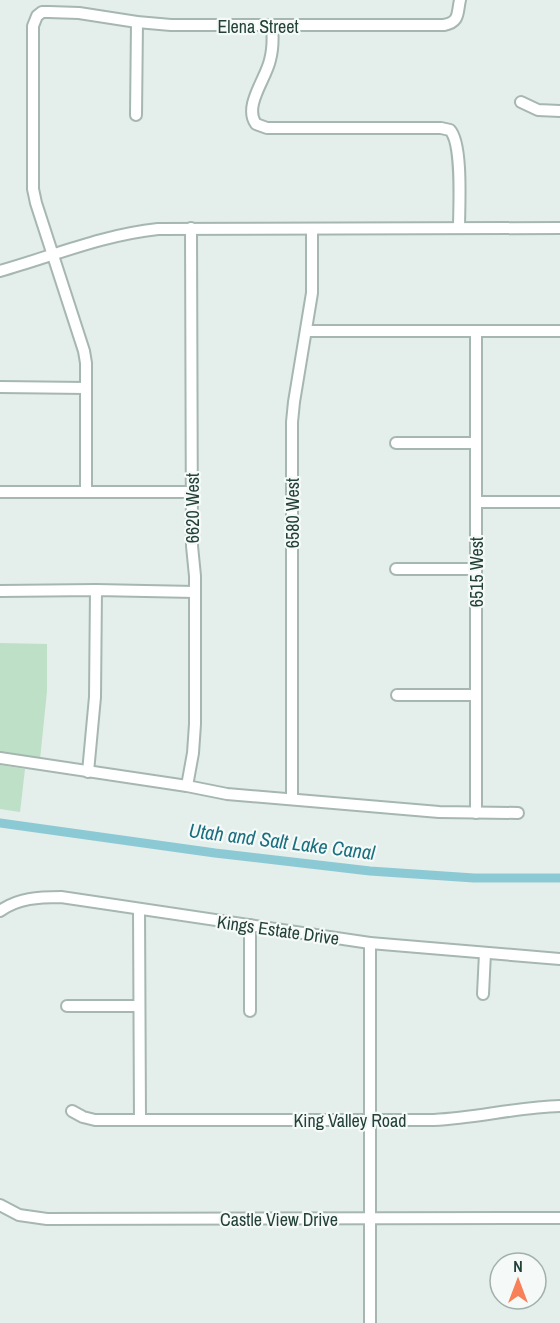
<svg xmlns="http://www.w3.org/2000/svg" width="560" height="1323" font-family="'Archivo Narrow',sans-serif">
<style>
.green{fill:#bde0c6}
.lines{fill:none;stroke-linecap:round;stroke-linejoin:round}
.canal{stroke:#8bc9d5;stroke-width:9}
.street-casing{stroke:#a6b7b1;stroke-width:14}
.street{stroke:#fff;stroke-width:10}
.labels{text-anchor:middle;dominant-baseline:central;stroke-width:4.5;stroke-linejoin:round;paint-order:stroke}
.street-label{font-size:18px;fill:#234139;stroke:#f5faf8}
.water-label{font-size:20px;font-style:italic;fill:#196f80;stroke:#f5faf8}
</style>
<rect width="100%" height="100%" fill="#e4eeea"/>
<!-- green -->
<g class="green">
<path d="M0,643L47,644V691L40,759L0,752Z"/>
<path d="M0,765L25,769L20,812L0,809Z"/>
</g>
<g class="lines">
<!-- canal -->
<path class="canal" d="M0,823L215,853L370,871L474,878H560"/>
<defs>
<g id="street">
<path d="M272,26C273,37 273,49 270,60C266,79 243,106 256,124L267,128H441L450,130C463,144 459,208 459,228"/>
<path d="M521,102L538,110L560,111"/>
<path d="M136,115L137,22"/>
<path d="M0,271C53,256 102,235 158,229L560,228"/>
<path d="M306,331H560"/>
<path d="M476,331V813"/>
<path d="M0,387L86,388"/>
<path d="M396,443H476"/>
<path d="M0,492H192"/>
<path d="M86,492V363L84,351L36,203L33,189V26L37,16L42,12H49L79,13L137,22L171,25H444C460,22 457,13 460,0"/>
<path d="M476,502H560"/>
<path d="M396,569H476"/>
<path d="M0,591L96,590L195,592"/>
<path d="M397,695H476"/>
<path d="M0,758L187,786L227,794L439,812L518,813"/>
<path d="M88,772L95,697L96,590"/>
<path d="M187,786L193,753L195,724V576L192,546L191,228"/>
<path d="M292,799V422L294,402L312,293V229"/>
<path d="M139,909L140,1120"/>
<path d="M0,911C18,898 39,897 61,897L370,943L560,959"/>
<path d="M250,925V1011"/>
<path d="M483,994L485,953"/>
<path d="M67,1006H139"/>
<path d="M72,1111L83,1117L95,1120H434C477,1118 518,1107 560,1106"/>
<path d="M0,1205L19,1215L47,1219L560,1218"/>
<path d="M370,1323V943"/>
</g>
</defs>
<!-- street casing -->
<use href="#street" class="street-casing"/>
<!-- street -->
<use href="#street" class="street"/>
</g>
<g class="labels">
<!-- street labels -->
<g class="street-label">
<text x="258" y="26">Elena Street</text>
<text transform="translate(192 508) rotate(-90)">6620 West</text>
<text transform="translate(292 513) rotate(-90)">6580 West</text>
<text transform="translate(476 572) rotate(-90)">6515 West</text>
<text transform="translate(278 930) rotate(8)">Kings Estate Drive</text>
<text x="350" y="1120">King Valley Road</text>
<text x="279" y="1219">Castle View Drive</text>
</g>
<!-- water labels -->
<g class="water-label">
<text transform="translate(282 841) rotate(7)">Utah and Salt Lake Canal</text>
</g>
</g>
<!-- north arrow -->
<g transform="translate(518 1281)"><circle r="28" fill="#f5faf8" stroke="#a1b0ac" stroke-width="1.5"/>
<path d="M0-4.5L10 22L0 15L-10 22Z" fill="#f78059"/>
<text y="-9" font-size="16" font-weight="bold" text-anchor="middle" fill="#234139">N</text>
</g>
</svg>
